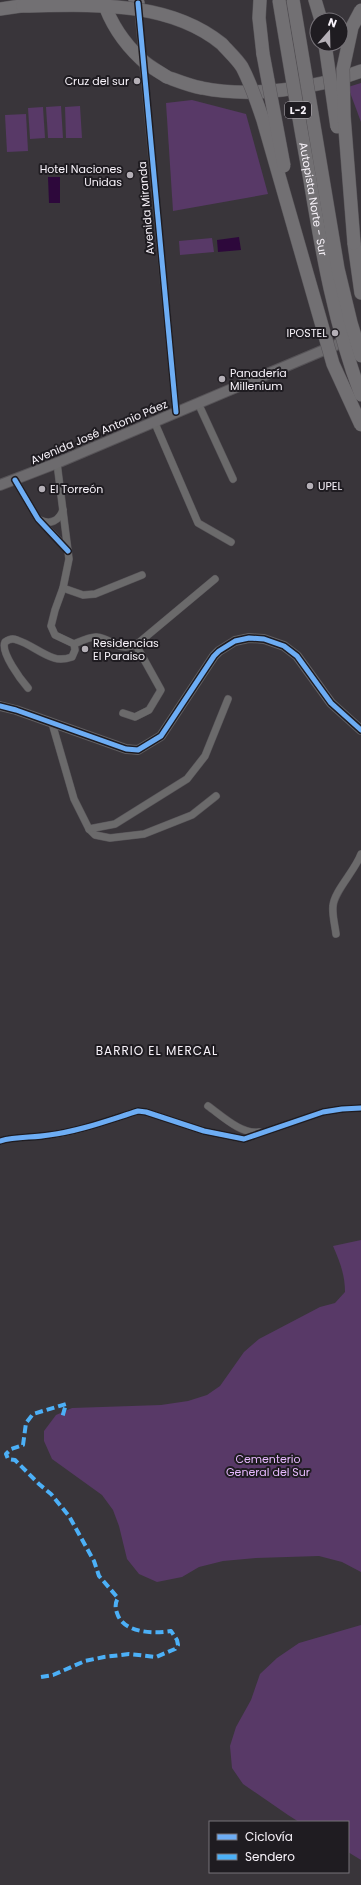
<svg xmlns="http://www.w3.org/2000/svg" width="361" height="1885" font-family="Poppins,sans-serif">
<style>
.green{fill:#583967}
.water{fill:#2d083b}
.lines{fill:none;stroke-linecap:round;stroke-linejoin:round}
.minor-casing{stroke:#575458;stroke-width:8}
.tertiary-casing{stroke:#575458;stroke-width:10}
.secondary-casing{stroke:#575458;stroke-width:12}
.motorway-casing{stroke:#575458;stroke-width:14}
.minor{stroke:#6b6a6b;stroke-width:7}
.tertiary{stroke:#6b6a6b;stroke-width:9}
.secondary{stroke:#6d6b6e;stroke-width:10}
.motorway{stroke:#727073;stroke-width:13}
.motorway-bridge-casing{stroke:#575458;stroke-width:14;stroke-linecap:butt}
.motorway-bridge{stroke:#727073;stroke-width:13}
.quiet{stroke:#4cb0f7;stroke-width:4;stroke-dasharray:8 4;stroke-linecap:butt}
.cycleway-casing{stroke:#1f1c21;stroke-width:8}
.cycleway{stroke:#6dadf4;stroke-width:5}
.poi-dot{fill:#b5b0b7;stroke:#1f1c21;stroke-width:1.5}
.labels{text-anchor:middle;dominant-baseline:central;stroke-width:4;stroke-linejoin:round;paint-order:stroke}
.shield{fill:#1f1c21;stroke:#b7b2b9;stroke-width:1}
.shield-label{font-size:10px;font-weight:bold;fill:#f8f3fa}
.poi-label{font-size:11px;fill:#f8f3fa;stroke:#1f1c21;text-anchor:start}
.street-label{font-size:11px;fill:#f8f3fa;stroke:#1f1c21}
.park-label{font-size:11px;fill:#e6b9fd;stroke:#1f1c21}
.neighbourhood-label{font-size:12px;letter-spacing:1px;fill:#f8f3fa;stroke:#1f1c21}
</style>
<rect width="100%" height="100%" fill="#39353a"/>
<!-- green -->
<g class="green">
<path d="M361,83V122L348,87Z"/>
<path d="M192,100L246,114L268,194L173,211L166,103Z"/>
<path d="M61,106L63,138H48L46,107Z"/>
<path d="M80,106L82,138H66L65,107Z"/>
<path d="M43,107L45,138L30,139L28,108Z"/>
<path d="M26,114L28,151L7,152L5,115Z"/>
<path d="M212,238L214,252L180,255L179,241Z"/>
<path d="M361,1240V1572L342,1562L319,1556L256,1558L223,1561L199,1567L182,1577L157,1582L139,1574L127,1559L119,1526L113,1510L102,1495L52,1459L44,1441V1431L56,1415L72,1408L161,1405L188,1401L207,1395L220,1386L244,1352L259,1339L320,1307L335,1303L345,1292C345,1275 340,1262 333,1246Z"/>
<path d="M361,1625V1860L348,1852V1822H299L288,1815L243,1784L232,1768L230,1746L236,1727L251,1700L260,1674L277,1658L299,1643Z"/>
</g>
<!-- water -->
<g class="water">
<path d="M48,177H60V203H49Z"/>
<path d="M239,237L241,250L218,252L217,240Z"/>
</g>
<g class="lines">
<defs>
<g id="minor">
<path d="M138,8L176,412"/>
<path d="M198,403L233,479"/>
<path d="M154,421L198,523L231,542"/>
<path d="M15,480L38,519L68,550"/>
<path d="M40,520C50,525 59,521 63,510"/>
<path d="M63,588L83,595L95,594L142,575"/>
<path d="M74,644C81,641 89,637 96,637C113,638 115,652 136,645L215,579"/>
<path d="M28,688C21,680 0,652 5,642C9,639 13,638 17,640C30,644 41,654 54,658C60,660 66,659 72,657L75,650L74,644L55,635L51,626L55,610L63,588L69,559L57,463"/>
<path d="M123,713L135,717L149,710L161,690L136,645"/>
<path d="M52,723L74,799L89,829L95,835L110,838L144,834L192,815L216,796"/>
<path d="M89,829L115,824L187,779L205,756L228,699"/>
<path d="M336,934C335,925 332,915 333,906C334,891 355,871 361,854"/>
<path d="M208,1106C222,1116 242,1135 259,1132"/>
<path d="M0,1141C16,1136 33,1138 49,1135C80,1131 109,1120 138,1111L146,1112L204,1131L244,1139L323,1112L342,1109L361,1108"/>
</g>
<path id="tertiary" d="M0,706L16,710L126,749L138,750L161,736L214,656L219,651L235,641L249,638L264,639L284,646L297,656L331,703L361,730"/>
<path id="secondary" d="M0,485L57,463L350,339"/>
<g id="motorway">
<path d="M135,0L138,3"/>
<path d="M260,0L259,18L263,54"/>
<path d="M315,0L321,20"/>
<path d="M0,9L34,4"/>
<path d="M167,77C178,81 190,86 202,88C250,98 315,89 361,71"/>
<path d="M354,243L361,293"/>
</g>
</defs>
<!-- minor casing -->
<use href="#minor" class="minor-casing"/>
<!-- tertiary casing -->
<use href="#tertiary" class="tertiary-casing"/>
<!-- secondary casing -->
<use href="#secondary" class="secondary-casing"/>
<!-- motorway casing -->
<use href="#motorway" class="motorway-casing"/>
<!-- minor -->
<use href="#minor" class="minor"/>
<!-- tertiary -->
<use href="#tertiary" class="tertiary"/>
<!-- secondary -->
<use href="#secondary" class="secondary"/>
<!-- motorway -->
<use href="#motorway" class="motorway"/>
<defs>
<g id="motorway-bridge">
<path d="M103,0C110,22 124,43 141,59C148,66 158,71 167,77"/>
<path id="s1" d="M279,0C289,60 299,120 310,180C322,253 335,326 361,395"/>
<path d="M293,0L338,269L351,323L361,356"/>
<path d="M23,6C92,5 168,0 222,44C228,51 237,59 242,67C251,84 257,102 263,120L333,364L361,425"/>
<path d="M325,44L337,127"/>
<path d="M263,54L284,166"/>
<path d="M354,243L344,116L343,69L352,27L361,10"/>
</g>
</defs>
<!-- motorway-bridge casing -->
<use href="#motorway-bridge" class="motorway-bridge-casing"/>
<!-- motorway-bridge -->
<use href="#motorway-bridge" class="motorway-bridge"/>
<!-- quiet -->
<path class="quiet" d="M41,1677L53,1675L85,1661L104,1657L129,1654L156,1657L175,1649L178,1645L177,1640L171,1631C153,1634 123,1633 117,1613C115,1607 115,1603 118,1598L99,1576L94,1561L69,1516L51,1494L39,1484L15,1460L8,1459L6,1454L11,1449L23,1445L26,1423L33,1414L66,1404L62,1418"/>
<defs>
<g id="cycleway">
<path d="M138,3L176,412"/>
<path d="M15,480L38,519L68,551"/>
<path d="M0,706L16,710L126,749L138,750L161,736L214,656L219,651L235,641L249,638L264,639L284,646L297,656L331,703L361,730"/>
<path d="M0,1141C16,1136 33,1138 49,1135C80,1131 109,1120 138,1111L146,1112L204,1131L244,1139L323,1112L342,1109L361,1108"/>
</g>
</defs>
<!-- cycleway casing -->
<use href="#cycleway" class="cycleway-casing"/>
<!-- cycleway -->
<use href="#cycleway" class="cycleway"/>
</g>
<!-- markers -->
<g class="poi-dot">
<circle cx="137" cy="81" r="4"/>
<circle cx="130" cy="175" r="4"/>
<circle cx="335" cy="333" r="4"/>
<circle cx="222" cy="379" r="4"/>
<circle cx="310" cy="486" r="4"/>
<circle cx="42" cy="489" r="4"/>
<circle cx="85" cy="649" r="4"/>
</g>
<g class="labels">
<!-- shield labels -->
<rect class="shield" x="285" y="102" width="26" height="16" rx="3"/>
<g class="shield-label">
<text x="298" y="110">L-2</text>
</g>
<!-- poi labels -->
<g class="poi-label">
<text x="129" y="81" text-anchor="end">Cruz del sur</text>
<text x="122" y="169" text-anchor="end">Hotel Naciones<tspan x="122" dy="13">Unidas</tspan></text>
<text x="327" y="333" text-anchor="end">IPOSTEL</text>
<text x="230" y="373">Panadería<tspan x="230" dy="13">Millenium</tspan></text>
<text x="318" y="486">UPEL</text>
<text x="50" y="489">El Torreón</text>
<text x="93" y="643">Residencias<tspan x="93" dy="13">El Paraiso</tspan></text>
</g>
<!-- street labels -->
<g class="street-label">
<text stroke="none"><textPath href="#s1" startOffset="202">Autopista Norte - Sur</textPath></text>
<text transform="translate(146 208) rotate(-95)">Avenida Miranda</text>
<text transform="translate(99 432) rotate(-23)">Avenida José Antonio Páez</text>
</g>
<!-- park labels -->
<g class="park-label">
<text x="268" y="1459">Cementerio<tspan x="268" dy="13">General del Sur</tspan></text>
</g>
<!-- neighbourhood labels -->
<g class="neighbourhood-label">
<text x="157" y="1050">BARRIO EL MERCAL</text>
</g>
</g>
<!-- legend -->
<rect x="209" y="1821" width="140" height="52" fill="#1f1c21" stroke="#767278"/>
<rect x="217" y="1834" width="20" height="6" fill="#6dadf4" stroke="#767278"/>
<text x="245" y="1841" font-size="12" fill="#f8f3fa">Ciclovía</text>
<rect x="217" y="1854" width="20" height="6" fill="#4cb0f7" stroke="#767278"/>
<text x="245" y="1861" font-size="12" fill="#f8f3fa">Sendero</text>
<!-- north arrow -->
<g transform="translate(329 32) rotate(20)"><circle r="19" fill="#1f1c21" stroke="#767278"/>
<path d="M0-3L7 15L0 10L-7 15Z" fill="#b5b0b7"/>
<text y="-6" font-size="11" font-weight="bold" text-anchor="middle" fill="#f8f3fa">N</text>
</g>
</svg>
